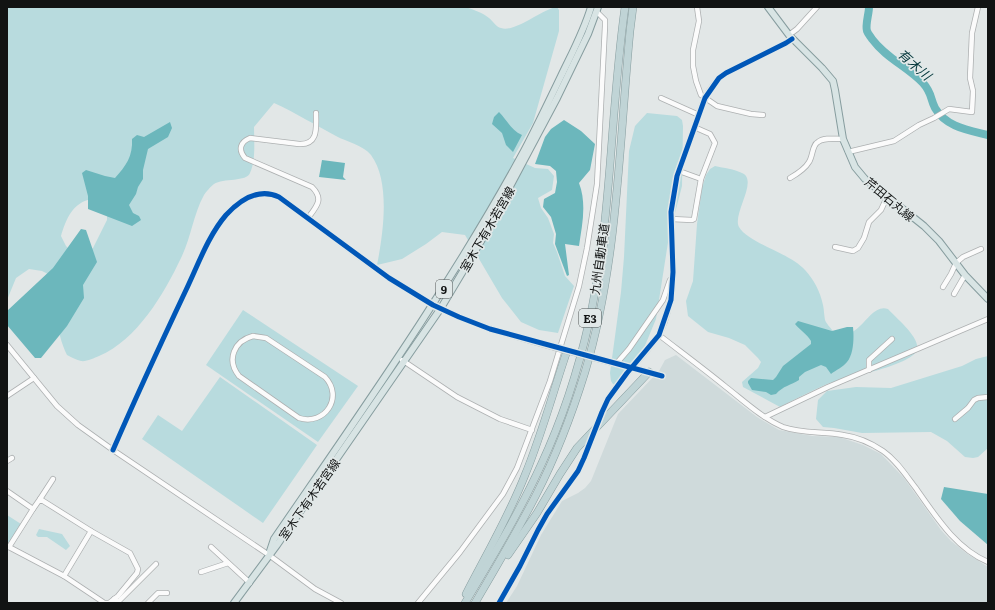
<svg xmlns="http://www.w3.org/2000/svg" width="995" height="610" font-family="Literata,'Noto Sans JP',serif">
<style>
.built{fill:#cfdadb}
.green{fill:#b8dbde;fill-rule:evenodd}
.water{fill:#6cb7bc}
.lines{fill:none;stroke-linecap:round;stroke-linejoin:round}
.river{stroke:#6cb7bc;stroke-width:8}
.minor-casing{stroke:#adb0b1;stroke-width:6}
.major-casing{stroke:#879d9f;stroke-width:8}
.highway-casing{stroke:#879d9f;stroke-width:8}
.minor{stroke:#fbfbfb;stroke-width:4.5}
.major{stroke:#d8e4e4;stroke-width:6}
.highway{stroke:#c0d4d6;stroke-width:7}
.minor-bridge-casing{stroke:#adb0b1;stroke-width:6;stroke-linecap:butt}
.minor-bridge{stroke:#fbfbfb;stroke-width:4.5}
.cycleway-casing{stroke:#e1e8e8;stroke-width:8}
.cycleway{stroke:#0057b8;stroke-width:5}
.labels{text-anchor:middle;dominant-baseline:central;stroke-width:3.5;stroke-linejoin:round;paint-order:stroke}
.shield{fill:#e1e8e8;stroke:#4f5353;stroke-width:1}
.shield-label{font-size:11px;font-weight:bold;fill:#111313}
.street-label{font-size:12px;fill:#111313;stroke:#e1e8e8}
.water-label{font-size:13px;font-style:italic;fill:#03363a;stroke:#e1e8e8}
</style>
<rect width="100%" height="100%" fill="#e2e7e7"/>
<!-- built -->
<path class="built" d="M676,355L757,417L779,430L812,436L839,437L863,445L881,454L904,478L941,530L951,541L966,553L988,567V603H506L517,586L541,535L562,501L578,493L585,488L591,481L618,414L659,371L665,360Z"/>
<!-- green -->
<g class="green">
<path d="M7,7H466C474,10 483,13 489,18C493,21 496,27 501,28C515,33 542,9 557,7L559,10V31L533,123L513,158L535,168L548,169L554,176L552,190L538,198L541,208L548,218L554,234L553,243L557,252L565,276L574,286L558,333L539,330L521,322L502,298L465,235L442,232L426,244L402,259L377,265C383,235 391,182 371,155C363,145 347,142 336,136C315,125 296,113 274,103L254,127C254,142 256,159 250,173C247,182 223,178 214,184C211,186 206,192 204,195C193,215 191,238 181,258C164,294 137,340 99,356C94,358 86,362 81,361C77,360 71,357 67,355C55,331 56,304 54,277L42,271L29,269L16,278L7,300ZM92,199L107,211V220L93,248L87,252H72L66,246L61,236C66,219 73,202 92,199Z"/>
<path d="M647,113L677,116L682,120L683,126L682,186L669,236L656,319L644,348L635,365L627,377L617,386L613,384L611,381L610,373L621,292L624,257L629,151L635,126Z"/>
<path d="M715,166C724,168 734,169 742,173C759,180 732,214 739,227C748,243 790,253 805,270C814,280 820,291 823,305C824,309 824,315 825,320C827,325 833,330 836,335L847,336C852,332 856,330 860,326C868,319 876,305 888,309C896,318 921,338 917,350C911,366 843,378 827,384C811,391 795,399 780,407L743,387L742,382L758,368L761,362L758,358L745,345L729,338L708,332L688,316L686,301L693,281L697,224L702,188L706,175L710,169Z"/>
<path d="M243,310L358,386L318,442L206,365Z"/>
<path d="M988,356V448L978,457L973,458L965,457L947,441L931,432L862,433L834,428L823,427L816,419L818,400L827,391L856,387L891,388L962,366L976,359Z"/>
<path d="M220,377L317,445L263,523L142,439L158,415L182,431Z"/>
<path d="M7,515L21,524L9,543L7,542Z"/>
<path d="M39,529L62,534L70,546L66,550L47,537H38L36,535Z"/>
</g>
<!-- water -->
<g class="water">
<path d="M499,112C507,120 511,130 522,135L513,152L506,145L502,133L492,124L494,117Z"/>
<path d="M564,120L581,131L595,144L590,170L579,183C587,204 582,225 579,246L565,244L569,275L567,276L555,244L556,234L551,217L543,207L544,199L555,193L557,182L556,171L550,166L535,164L545,137L551,129Z"/>
<path d="M170,122L172,128L168,137L148,149L143,170V179L138,187L136,194L129,205L133,213L139,216L141,220L132,226L88,209V196L82,173L86,170L105,176L115,178C126,166 133,156 132,139L137,135L144,137Z"/>
<path d="M322,160L345,163L343,177L346,180L319,177Z"/>
<path d="M81,229L86,230L97,262L83,285L84,298L67,326L41,358H35L7,325V311L53,268Z"/>
<path d="M798,321L832,331L847,327H853C854,337 854,354 847,362C843,367 836,370 831,374L826,367L821,365L805,372L799,377V380C791,385 783,386 776,394L771,395L766,392L752,390L748,383V381L751,378L773,380L776,377L783,366L811,344V341C807,334 800,330 795,324Z"/>
<path d="M944,487L988,494V545L960,521L941,499Z"/>
</g>
<g class="lines">
<!-- river -->
<path class="river" d="M869,7C869,14 865,25 867,31C868,34 871,37 872,39C886,58 908,67 923,83C932,93 930,98 935,108C946,127 968,130 988,135"/>
<defs>
<g id="minor">
<path d="M697,7L699,21L693,50V66L696,81L701,95L717,106L751,114L763,115"/>
<path d="M789,35L797,29L817,7"/>
<path d="M661,98L699,115"/>
<path d="M848,152L894,141L919,125L934,118L949,109L972,112L973,91L970,78L972,33L978,7"/>
<path d="M679,171L701,179"/>
<path d="M790,178C797,174 805,169 809,162C813,156 812,145 818,142C824,137 835,139 843,139"/>
<path d="M308,218C317,206 324,199 312,187L245,158C238,150 240,142 250,138L299,144C319,145 316,127 316,113"/>
<path d="M671,219L692,220L694,219L701,179L715,143L710,134L694,127"/>
<path d="M835,247L853,251L858,248L864,238L869,222L881,210L887,197"/>
<path d="M943,287L951,274L956,263L963,257L981,249"/>
<path d="M954,294L965,275"/>
<path d="M659,335C681,352 704,369 726,387C744,401 762,418 783,427C803,434 823,431 843,435C857,437 871,443 883,451C896,460 905,474 915,487C935,515 955,548 988,562"/>
<path d="M253,336L266,338L325,377C344,397 325,426 299,418L239,376C226,360 234,341 253,336Z"/>
<path d="M7,345L57,406L78,425L113,450L269,555L315,589L341,603"/>
<path d="M402,360L457,397L500,419L532,430"/>
<path d="M601,360L616,364L629,349L663,300L670,280"/>
<path d="M638,369L662,376"/>
<path d="M869,370V360L892,339"/>
<path d="M7,396L34,378"/>
<path d="M600,417C611,384 640,363 658,336C664,327 668,312 670,302C677,273 670,242 671,214C672,185 684,156 694,129C697,119 700,108 705,98C710,88 717,79 726,73L786,43L792,39"/>
<path d="M765,417L828,387L988,319"/>
<path d="M955,419L968,408L974,400L978,398L988,397"/>
<path d="M113,450C136,397 161,343 186,290C198,265 208,236 226,215C240,200 258,187 279,197C329,233 377,274 432,304C471,325 513,336 555,348"/>
<path d="M7,461L12,458"/>
<path d="M7,491L33,509L40,499L91,531L130,553L138,569L137,573L118,596L109,603H102"/>
<path d="M40,499L53,479"/>
<path d="M7,546L64,576L103,602"/>
<path d="M9,547L33,509"/>
<path d="M211,547L250,583"/>
<path d="M201,572L228,563"/>
<path d="M64,576L91,531"/>
<path d="M114,599L118,602L156,564"/>
<path d="M148,603L158,593H167"/>
<path d="M418,603L460,552L503,494L517,468L550,381L579,286L587,248L597,184L605,26V20L597,12"/>
<path d="M499,603L520,566L538,530L547,514L578,471L584,458L590,443"/>
</g>
<g id="major">
<path d="M768,7L789,35L822,68L833,81L835,90L843,139L855,167L865,179L924,226L939,241L965,275L988,299"/>
<path d="M270,551L274,539C361,412 450,287 524,151C537,126 549,101 561,76C572,53 584,31 591,7"/>
<path d="M234,603L277,545L441,308L481,241L557,98L588,34L598,7"/>
</g>
<g id="highway">
<path d="M508,555L537,513L560,474L577,448L649,372"/>
<path d="M466,594C486,555 509,516 525,475C542,434 553,392 567,351"/>
<path d="M465,603C492,558 519,513 541,465C562,420 578,371 589,322C612,219 610,112 625,7"/>
<path d="M475,603C496,567 517,532 536,495C556,456 572,414 585,372C618,262 619,145 630,31L633,7"/>
</g>
</defs>
<!-- minor casing -->
<use href="#minor" class="minor-casing"/>
<!-- major casing -->
<use href="#major" class="major-casing"/>
<!-- highway casing -->
<use href="#highway" class="highway-casing"/>
<!-- minor -->
<use href="#minor" class="minor"/>
<!-- major -->
<use href="#major" class="major"/>
<!-- highway -->
<use href="#highway" class="highway"/>
<defs>
<g id="minor-bridge">
<path d="M555,348L601,360"/>
<path d="M616,364L638,369"/>
</g>
</defs>
<!-- minor-bridge casing -->
<use href="#minor-bridge" class="minor-bridge-casing"/>
<!-- minor-bridge -->
<use href="#minor-bridge" class="minor-bridge"/>
<defs>
<g id="cycleway">
<path d="M113,450C136,397 161,343 186,290C198,265 208,236 226,215C240,200 258,187 279,197L389,278L433,305L459,317L490,329L662,376"/>
<path d="M499,603L520,566L538,530L547,514L578,471L584,458L602,412L608,399L627,373L659,335L671,300L673,272L671,212L677,176L705,98L719,78L726,73L786,43L792,39"/>
</g>
</defs>
<!-- cycleway casing -->
<use href="#cycleway" class="cycleway-casing"/>
<!-- cycleway -->
<use href="#cycleway" class="cycleway"/>
</g>
<g class="labels">
<!-- shield labels -->
<g class="shield">
<rect x="436" y="280" width="16" height="18" rx="3"/>
<rect x="579" y="309" width="22" height="18" rx="3"/>
</g>
<g class="shield-label">
<text x="444" y="289">9</text>
<text x="590" y="318">E3</text>
</g>
<!-- street labels -->
<g class="street-label">
<text transform="translate(890 199) rotate(40)">芹田石丸線</text>
<text transform="translate(487 229) rotate(-60)">室木下有木若宮線</text>
<text transform="translate(599 259) rotate(-82)">九州自動車道</text>
<text transform="translate(309 499) rotate(-55)">室木下有木若宮線</text>
</g>
<!-- water labels -->
<g class="water-label">
<text transform="translate(915 64) rotate(41)">有木川</text>
</g>
</g>
<!-- border -->
<rect width="995" height="610" fill="none" stroke="#111313" stroke-width="16"/>
</svg>
